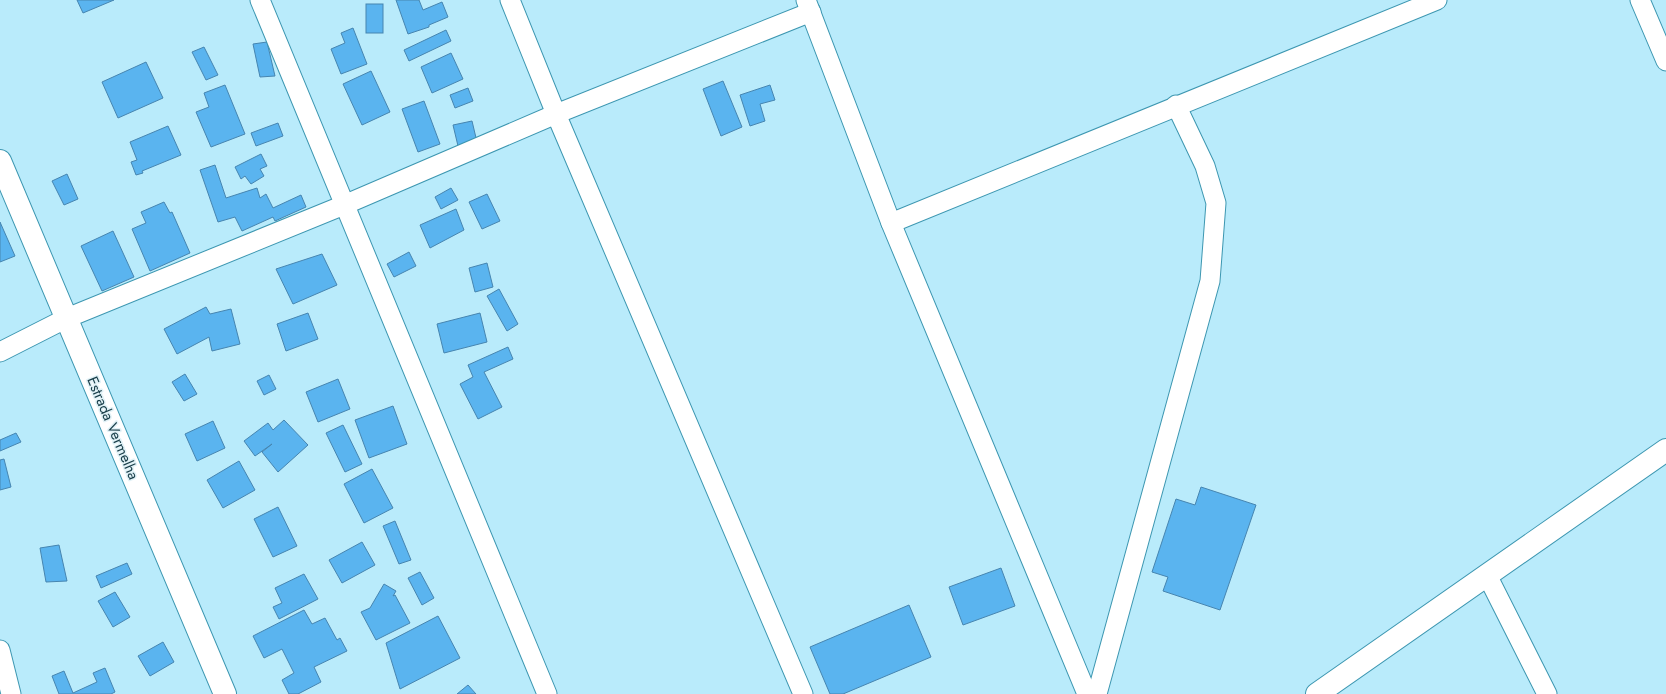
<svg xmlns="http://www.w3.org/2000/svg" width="1666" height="694" font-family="Jost,sans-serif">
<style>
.building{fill:#5ab4ef;stroke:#4685b0}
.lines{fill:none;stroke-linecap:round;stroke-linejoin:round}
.minor-casing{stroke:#3d97b1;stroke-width:21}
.tertiary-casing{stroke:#3d97b1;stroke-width:24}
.minor{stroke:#fff;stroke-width:19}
.tertiary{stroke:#fff;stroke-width:22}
.labels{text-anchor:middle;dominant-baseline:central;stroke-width:3;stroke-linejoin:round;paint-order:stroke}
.street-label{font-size:15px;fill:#193e49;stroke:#e2f2f7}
</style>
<rect width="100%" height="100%" fill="#b9ebfb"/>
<!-- building -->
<g class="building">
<path d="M77,0H114L83,13Z"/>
<path d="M396,0H419L423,10L442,2L448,17L429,25V27L408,34Z"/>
<rect x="366" y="4" width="17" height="29"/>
<path d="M353,28L367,64L341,74L331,49L345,43L341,33Z"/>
<path d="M446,30L451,41L409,61L404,50Z"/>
<path d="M267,42L275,76L260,77L253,44Z"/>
<path d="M204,47L218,75L206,80L192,52Z"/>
<path d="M451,53L463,79L432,93L421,67Z"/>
<path d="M146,62L163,98L118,118L102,82Z"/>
<path d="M371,71L390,112L362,125L343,84Z"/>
<path d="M723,81L742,127L721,136L703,89Z"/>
<path d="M225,85L245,134L211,147L196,112L209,107L204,93Z"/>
<path d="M770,85L775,100L760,104L765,121L750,126L740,95Z"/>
<path d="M468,88L473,101L455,108L450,95Z"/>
<path d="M424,101L440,144L418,152L402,109Z"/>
<path d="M472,121L477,142L458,146L453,125Z"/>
<path d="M278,123L283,136L256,146L251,133Z"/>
<path d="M168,126L181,155L142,171L143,173L136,175L131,162L137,160L130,142Z"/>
<path d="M261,154L267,166L260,169L264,176L251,184L245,176L241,179L235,167Z"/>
<path d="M215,165L226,198L257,188L260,198L266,194L273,208L301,195L306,207L275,221L273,217L242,231L235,217L218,222L200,170Z"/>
<path d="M67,174L78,199L64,205L52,181Z"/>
<path d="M451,188L458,200L441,209L435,197Z"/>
<path d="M487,194L500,221L482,229L469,202Z"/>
<path d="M164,202L170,213L172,212L190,253L150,271L132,229L146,223L141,212Z"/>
<path d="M456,209L464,230L430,248L420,225Z"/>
<path d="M0,222L15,256L0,262Z"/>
<path d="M113,231L134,277L102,291L81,246Z"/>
<path d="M409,252L416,266L394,277L387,264Z"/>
<path d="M322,254L337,285L293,304L276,269Z"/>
<path d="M487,263L493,287L475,292L469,268Z"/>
<path d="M499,289L518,324L507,331L487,296Z"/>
<path d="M206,307L210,314L231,309L240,344L212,351L209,337L177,354L164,329Z"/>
<path d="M308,313L318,339L286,351L277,324Z"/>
<path d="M480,313L487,342L444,353L437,324Z"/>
<path d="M508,347L513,359L484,372L502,407L478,419L460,384L473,377L468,365Z"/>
<path d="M185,374L197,394L184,401L172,382Z"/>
<path d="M269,375L276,389L264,395L257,381Z"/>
<path d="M338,379L350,409L318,422L306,392Z"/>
<path d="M393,406L407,444L369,458L355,420Z"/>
<path d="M284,420L308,445L278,472L262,452L272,444L255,456L244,441L268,423L273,430Z"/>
<path d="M213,421L225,448L197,461L185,434Z"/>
<path d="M343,425L362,464L345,472L326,433Z"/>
<path d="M16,433L21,442L0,451V440Z"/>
<path d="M4,459L11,487L0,490V460Z"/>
<path d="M239,461L255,490L223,508L207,480Z"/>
<path d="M372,469L393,508L364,523L344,484Z"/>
<path d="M1201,487L1256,505L1220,610L1163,591L1168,577L1152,572L1176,499L1195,505Z"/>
<path d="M278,507L297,546L273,557L254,519Z"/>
<path d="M395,521L411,560L399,564L383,526Z"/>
<path d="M362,542L375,565L342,583L329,560Z"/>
<path d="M59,545L67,581L46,582L40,548Z"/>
<path d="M127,563L132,574L101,588L96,576Z"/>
<path d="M1001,568L1015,606L963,625L949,587Z"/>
<path d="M420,572L434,598L422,605L408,578Z"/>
<path d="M304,574L318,599L279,619L273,607L282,603L275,588Z"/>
<path d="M384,584L396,591L393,596L395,595L410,623L376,640L361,612L370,608Z"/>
<path d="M115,592L130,617L113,627L98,601Z"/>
<path d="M909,605L931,657L843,694H830L810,647Z"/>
<path d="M304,610L312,624L325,618L337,640L340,638L347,651L314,667L321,682L298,694H289L282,680L294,673L282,649L264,658L253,636Z"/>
<path d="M438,616L460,658L400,689L386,643Z"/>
<path d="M163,642L174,662L150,676L138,656Z"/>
<path d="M105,668L115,692L111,694H59L52,676L64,671L73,693L97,682L93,673Z"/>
<path d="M468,685L476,694H457Z"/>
</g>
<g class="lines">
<defs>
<g id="minor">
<path d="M260,0L547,694"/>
<path d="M510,0L556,114L803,694"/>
<path d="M806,0L891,223L1087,694"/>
<path d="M1640,0L1666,61"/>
<path d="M891,223L1437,0"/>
<path d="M0,352L67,318L344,205L556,114L811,12"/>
<path d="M1487,575L1547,694"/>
<path d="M0,650L11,694"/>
<path d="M1097,694L1210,281L1216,203L1205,166L1176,105"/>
</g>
<g id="tertiary">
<path d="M0,161L225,694"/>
<path d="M1317,694L1666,450"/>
</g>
</defs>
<!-- minor casing -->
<use href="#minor" class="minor-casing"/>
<!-- tertiary casing -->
<use href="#tertiary" class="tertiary-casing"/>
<!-- minor -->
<use href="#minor" class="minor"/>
<!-- tertiary -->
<use href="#tertiary" class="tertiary"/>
</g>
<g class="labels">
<!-- street labels -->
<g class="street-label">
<text transform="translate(113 428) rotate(67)">Estrada Vermelha</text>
</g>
</g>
</svg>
